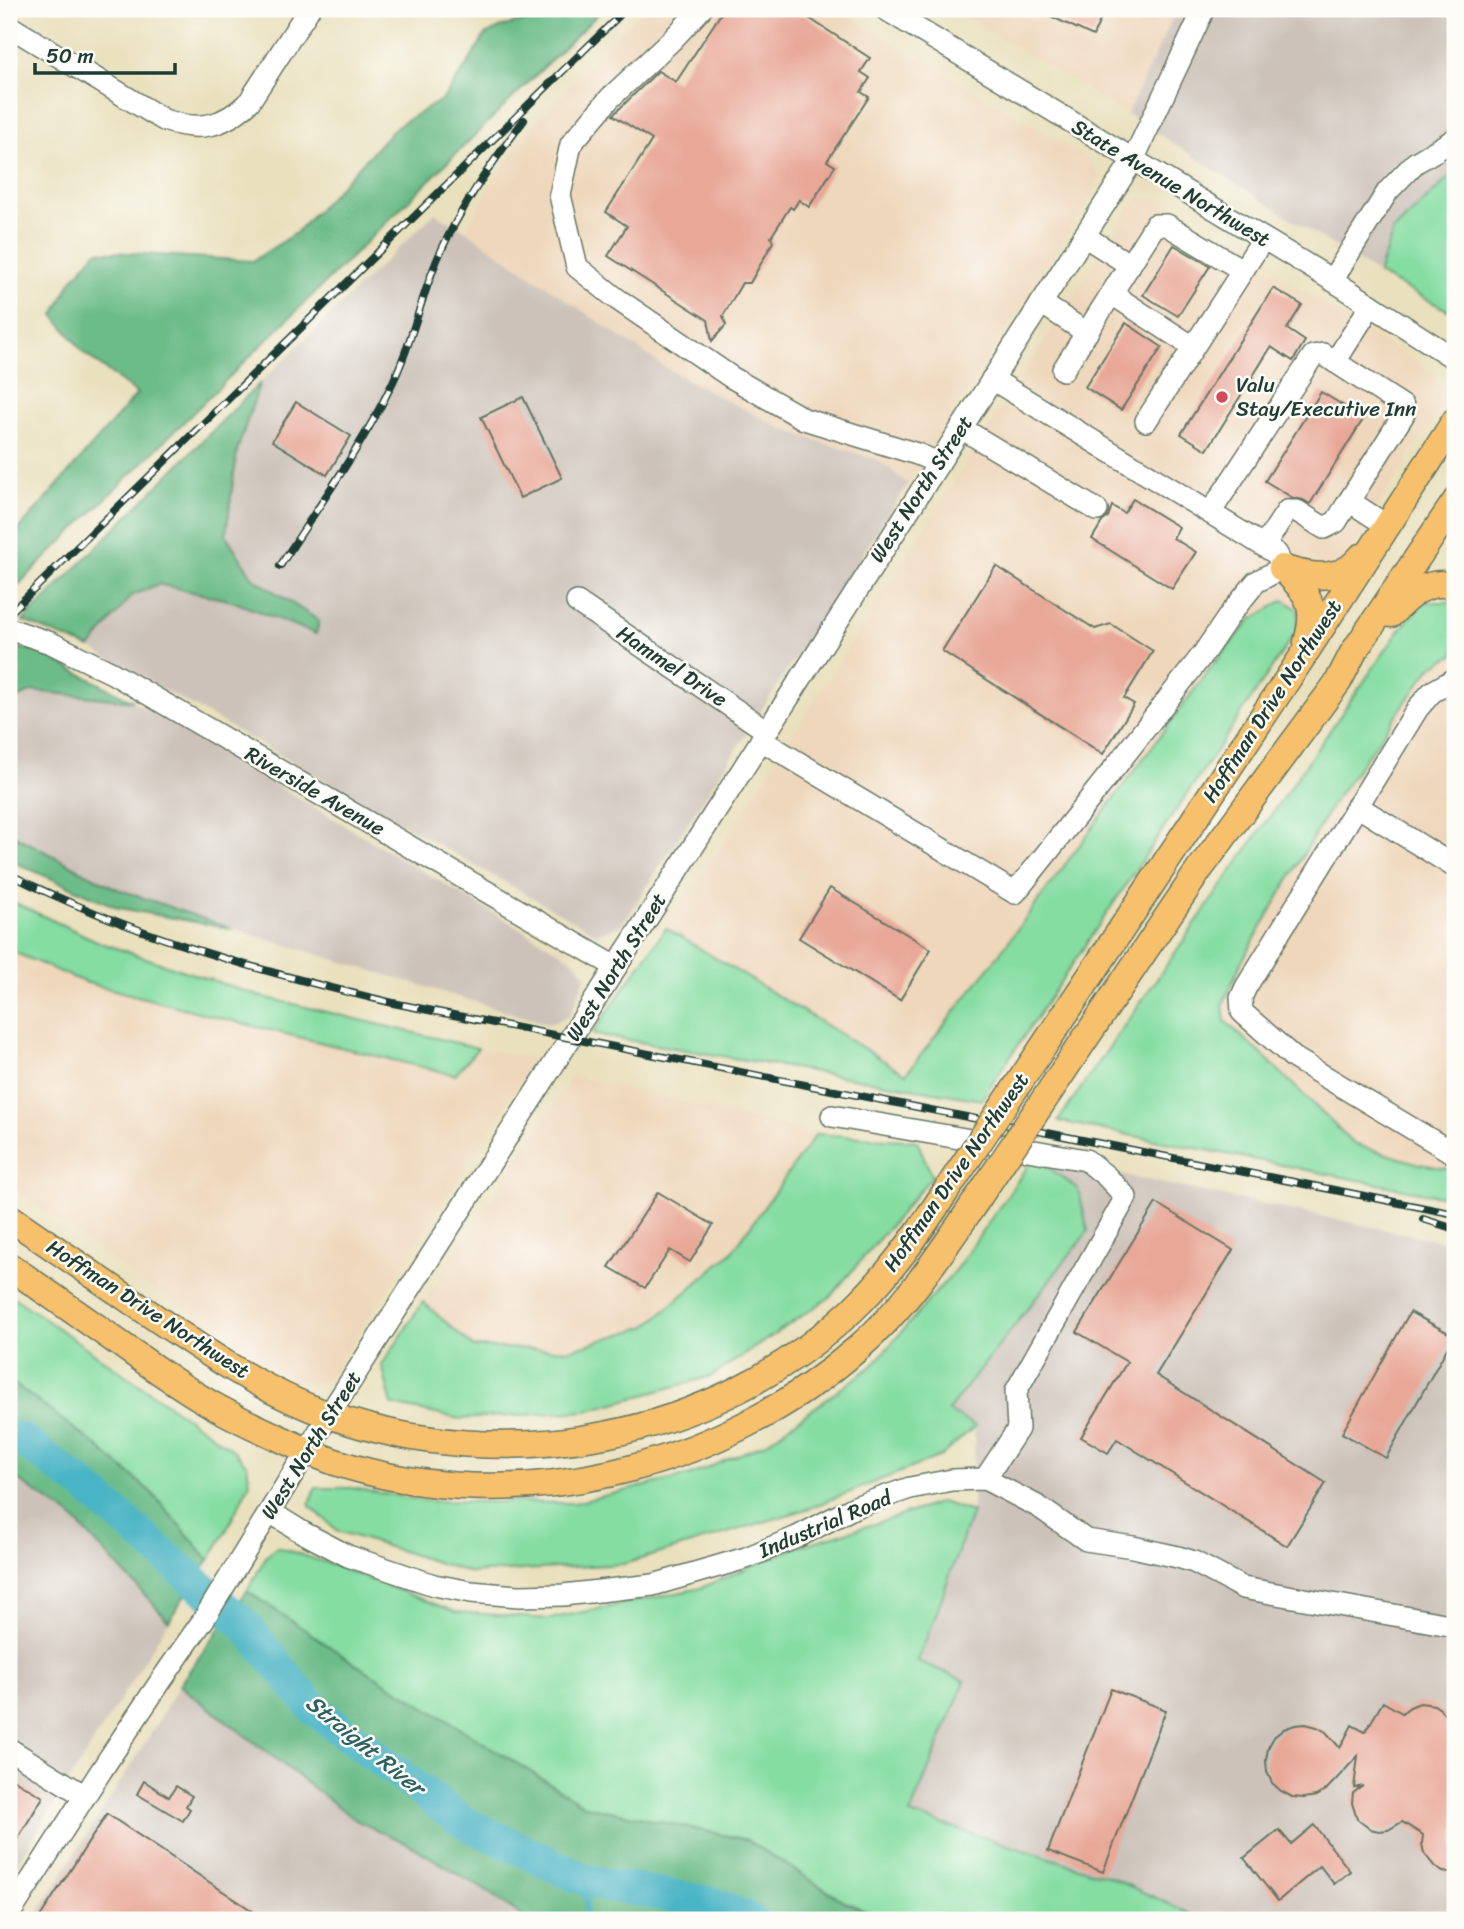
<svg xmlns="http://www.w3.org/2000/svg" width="1464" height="1929" font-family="Sriracha,sans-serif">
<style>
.built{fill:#eed7bb}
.industrial{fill:#ccc2b9}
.green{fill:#85dda2;stroke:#528d6b;stroke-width:2}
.forest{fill:#6cbc88;stroke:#467c5e;stroke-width:2}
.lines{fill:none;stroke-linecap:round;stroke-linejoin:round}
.stream{stroke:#48b4c5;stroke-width:5}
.river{stroke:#48b4c5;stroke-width:33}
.building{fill:#e8a797}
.minor-casing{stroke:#667664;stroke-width:24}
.major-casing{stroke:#667664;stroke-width:29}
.minor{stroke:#fff;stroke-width:21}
.major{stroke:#f7c06c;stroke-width:26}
.rail-casing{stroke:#1f3d34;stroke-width:8}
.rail{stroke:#fdfcf7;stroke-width:5;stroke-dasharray:16;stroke-linecap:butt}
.major-bridge-casing{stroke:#667664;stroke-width:29;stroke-linecap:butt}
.major-bridge{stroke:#f7c06c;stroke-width:26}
.poi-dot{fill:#d1495b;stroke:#fdfcf7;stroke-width:2.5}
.labels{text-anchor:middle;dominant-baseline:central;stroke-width:5;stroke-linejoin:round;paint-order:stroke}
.street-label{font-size:21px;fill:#1f3d34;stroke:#fdfcf7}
.poi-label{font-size:21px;fill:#1f3d34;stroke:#fdfcf7;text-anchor:start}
.water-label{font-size:23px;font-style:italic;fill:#2b6160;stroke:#fdfcf7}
</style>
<rect width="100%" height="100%" fill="#fdfcf7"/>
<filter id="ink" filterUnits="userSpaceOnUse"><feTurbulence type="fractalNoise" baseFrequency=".0143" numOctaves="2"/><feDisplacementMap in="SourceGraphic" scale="14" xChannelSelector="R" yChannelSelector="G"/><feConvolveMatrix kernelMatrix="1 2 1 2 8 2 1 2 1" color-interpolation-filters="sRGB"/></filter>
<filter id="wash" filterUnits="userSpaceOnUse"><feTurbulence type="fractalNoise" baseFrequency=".00686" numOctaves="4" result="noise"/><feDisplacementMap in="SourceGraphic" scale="28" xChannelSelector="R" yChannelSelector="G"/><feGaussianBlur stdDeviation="1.57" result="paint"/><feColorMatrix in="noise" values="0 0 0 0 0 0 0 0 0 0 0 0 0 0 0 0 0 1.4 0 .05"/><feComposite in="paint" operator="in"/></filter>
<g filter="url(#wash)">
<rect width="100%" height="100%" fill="#e9e0bd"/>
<!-- built -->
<g class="built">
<path d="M642,9H836L1089,159L1100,177L1088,201L908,484L878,460L784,430L668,370L466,231L492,182L533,125Z"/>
<path d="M951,9H1177L1127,114Z"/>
<path d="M1141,197L1158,199L1434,373L1439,387V407L1345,561L1296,632L1299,610L1284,601L1251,620L1211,667L991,965L906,1074L666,928L687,899L1130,207Z"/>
<path d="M1455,654V1170L1420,1164L1354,1144L1270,1062L1225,1021L1223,1004L1242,961L1333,803L1431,667Z"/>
<path d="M9,950L84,982L455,1075L478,1048L535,1059L330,1378L308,1384L277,1371L145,1284L9,1186Z"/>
<path d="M572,1076L816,1134L732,1252L647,1327L569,1350L474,1347L423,1302Z"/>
</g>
<!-- industrial -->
<g class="industrial">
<path d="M1177,9H1455V172L1393,231L1378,274L1127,114Z"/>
<path d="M435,213L466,231L669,370L784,430L878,460L908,484L622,925L597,934L90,648L131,596L158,584L232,601L317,634L319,621L253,578L226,535L237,451L260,383Z"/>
<path d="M33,691L133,701L572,959L586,975L570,1015L549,1024L233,929L115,888L9,833V701Z"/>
<path d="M1034,1157L1455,1244V1920H1204L1110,1877L910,1814L964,1682L918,1661L935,1617L972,1512L975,1426L948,1411L1088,1231Z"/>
<path d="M9,1474L71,1516L169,1621L9,1877Z"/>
<path d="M179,1685L357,1821L408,1844L488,1892L528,1920H33L149,1737Z"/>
</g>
<!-- green -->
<g class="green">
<path d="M1455,172V314L1378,274L1393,231Z"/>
<path d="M1284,600L1299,610L1296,632L981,1100L592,1034L666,928L906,1074L991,965L1211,667L1251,620Z"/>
<path d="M1424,602H1455V654L1431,667L1333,803L1242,961L1223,1004L1225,1021L1270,1062L1354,1144L1420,1164L1455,1170V1199L1058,1121L1401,628Z"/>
<path d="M9,900L101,943L259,996L478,1048L455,1075L236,1022L84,982L9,950Z"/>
<path d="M816,1134L917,1141L932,1176L830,1297L712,1376L586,1411L460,1419L392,1405L382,1365L423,1302L474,1347L569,1350L647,1326L732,1252Z"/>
<path d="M1034,1157L1078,1189L1088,1231L948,1411L975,1426L941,1456L807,1509L624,1564L471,1573L338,1531L309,1505L316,1488H352L425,1501L574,1503L691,1475L766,1443L872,1366L957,1268Z"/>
<path d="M9,1294L233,1450L247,1465L250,1483L225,1533L209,1560L152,1493L92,1442L9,1380Z"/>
<path d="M941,1502L972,1512L935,1617L918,1661L965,1681L910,1814L1110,1877L1204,1920H888L845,1902L747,1840L586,1806L354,1663L247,1591L266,1557L277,1547L327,1563L456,1612L549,1619L701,1588L797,1547L887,1520Z"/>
</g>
<!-- forest -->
<g class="forest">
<path d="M557,9H603L9,594V541L137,394L83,352L54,315L72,280L97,251L253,261L297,232L397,126L443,99L469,62L485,35L504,26L547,16Z"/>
<path d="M260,383L237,451L226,535L253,578L319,621L316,634L232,601L158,584L131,596L90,648L23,621Z"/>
<path d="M9,646L36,651L133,701L33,691L9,701Z"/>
<path d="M9,833L115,888L233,929L119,908L9,860Z"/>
<path d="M9,1380L92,1442L152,1493L209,1560L194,1580L169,1621L71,1516L9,1474Z"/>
<path d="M247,1591L354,1663L586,1806L747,1840L845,1902L888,1920H528L488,1892L408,1844L357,1821L179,1685Z"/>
</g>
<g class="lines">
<!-- stream -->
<path class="stream" d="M585,1920L589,1882"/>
<!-- river -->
<path class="river" d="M9,1437L20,1439L83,1485L244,1624L315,1710L461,1821L589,1882L713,1903L751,1920"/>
</g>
<g id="blocks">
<!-- building -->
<g class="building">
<path d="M724,9H795L870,58L861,72L870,78L861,92L869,97L827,161L835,166L809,207L799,200L793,209L790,207L771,237L773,242L750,283H742L723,316L726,325L712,341L708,320L608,256L627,226L606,212L652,140L613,115L658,71L676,82Z"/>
<path d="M1035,9H1105L1093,36Z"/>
<path d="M1174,245L1210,266L1178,316L1143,295Z"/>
<path d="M1273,288L1302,305L1287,329L1305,341L1293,361L1271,347L1207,450L1181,434Z"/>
<path d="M1126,323L1162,347L1121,410L1085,387Z"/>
<path d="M1321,392L1364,418L1310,504L1303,500L1293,498L1265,481Z"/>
<path d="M523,397L562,478L520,498L481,417Z"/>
<path d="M296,402L351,436L327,475L272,441Z"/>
<path d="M1133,499L1179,527L1173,538L1196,552L1172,589L1092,539L1102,522L1108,517L1112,506L1124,513Z"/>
<path d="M996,566L1095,629L1111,624L1153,651L1124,698L1134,704L1103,754L942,651Z"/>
<path d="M830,888L931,949L900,1000L799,938Z"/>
<path d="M658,1192L713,1225L690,1262L670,1250L645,1288L609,1267Z"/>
<path d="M1156,1203L1233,1250L1156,1375L1326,1483L1287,1546L1117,1439L1108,1453L1081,1437L1127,1362L1077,1332Z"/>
<path d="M1410,1312L1454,1336L1386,1458L1342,1433Z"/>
<path d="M1111,1689L1166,1710L1103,1872L1048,1851Z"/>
<path d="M1383,1702L1402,1713L1410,1707L1420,1703L1434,1705L1440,1709L1449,1720L1451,1734L1449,1743L1455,1747V1874L1443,1872L1435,1867L1424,1853L1422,1844L1423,1835L1402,1822L1388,1830L1379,1831L1370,1829L1357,1819L1352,1803L1353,1793L1363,1786L1354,1788L1358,1756L1326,1790L1316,1796L1304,1798L1292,1797L1281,1791L1272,1783L1267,1772L1266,1760L1268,1748L1274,1737L1284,1729L1295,1725L1306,1724L1317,1727L1326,1732L1340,1748L1352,1725L1365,1732Z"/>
<path d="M9,1777L43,1797L9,1853Z"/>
<path d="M144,1781L169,1797L176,1786L192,1796L186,1806L190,1809L183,1821L137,1794Z"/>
<path d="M107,1814L266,1920H38Z"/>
<path d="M1314,1825L1350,1871L1334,1884L1320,1866L1278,1901L1244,1858L1279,1830L1291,1844Z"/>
</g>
</g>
</g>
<g filter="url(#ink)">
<use href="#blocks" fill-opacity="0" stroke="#667664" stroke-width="2"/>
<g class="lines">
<defs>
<g id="minor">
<path d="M701,9L672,40L610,98L571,144L560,195L577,267L617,299L731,377L804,419L917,454L939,463"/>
<path d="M885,9L1332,280L1455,359"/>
<path d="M9,26L164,120C199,132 223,127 249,102L309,9"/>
<path d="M1084,236L1130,265"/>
<path d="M1332,280L1388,191L1415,163L1455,139"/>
<path d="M1112,294L1193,347"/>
<path d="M1041,303L1087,333"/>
<path d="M1335,362L1371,305"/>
<path d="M1063,370L1155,225H1167L1242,270"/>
<path d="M1146,421L1263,239"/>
<path d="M961,428L1097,510"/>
<path d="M1210,513L1313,356L1323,354L1403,406L1404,414L1349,501L1386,525"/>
<path d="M1264,546L1287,511H1297L1324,528L1336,522L1349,501"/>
<path d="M577,602L767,731"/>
<path d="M9,629L51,643L112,673L616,967"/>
<path d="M1455,679L1432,692L1418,708L1246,987L1241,998L1242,1012L1294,1058L1453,1153L1455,1149"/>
<path d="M761,740L1015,893L1116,766L1203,654L1231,613L1256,582L1282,568L1277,554L992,379"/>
<path d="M1357,806L1455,867"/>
<path d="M832,1116L1086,1160L1106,1176L1126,1197L1016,1391L1018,1429L985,1479"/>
<path d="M270,1512L302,1532L348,1556L434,1585L471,1592L519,1596L563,1595L653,1585L691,1574L746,1558L797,1537L855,1507L910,1488L952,1480L985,1479L1039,1507L1086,1540L1133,1547L1178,1557L1194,1562L1243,1588L1455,1626"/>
<path d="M9,1749L85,1796"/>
<path d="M9,1915C72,1816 134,1717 202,1622L329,1415L1133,160L1204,9"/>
</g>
<g id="major">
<path d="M1282,568C1308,593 1318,605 1307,642"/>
<path d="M1282,568C1302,575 1328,581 1348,569C1353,566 1357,561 1361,557"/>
<path d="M1391,614C1409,595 1428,578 1455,586"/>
<path d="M1033,1062L1303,656L1455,421"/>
<path d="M1064,1070L1199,870L1338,682L1353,653L1455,502"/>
<path d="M9,1217C57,1250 105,1283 153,1316C209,1354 266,1393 329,1415C506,1478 713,1440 851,1311C889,1275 918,1234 946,1191"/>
<path d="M9,1266C45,1291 81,1316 116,1341C149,1364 181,1388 216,1407C236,1418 257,1428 277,1437C296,1446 315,1455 335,1462C513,1521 718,1471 857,1349C906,1307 942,1251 978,1198"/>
</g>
</defs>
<!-- minor casing -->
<use href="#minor" class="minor-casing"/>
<!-- major casing -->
<use href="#major" class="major-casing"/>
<!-- minor -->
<use href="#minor" class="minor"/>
<!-- major -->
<use href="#major" class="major"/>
<defs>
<g id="rail">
<path d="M280,566C317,508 359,451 389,390C411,347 419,303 437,260C459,209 491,164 524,120"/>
<path d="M9,614L626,9"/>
<path d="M9,874C130,935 261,972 393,1003L1455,1214"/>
<path d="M1423,1219L1455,1229"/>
</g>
</defs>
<!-- rail casing -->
<use href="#rail" class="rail-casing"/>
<!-- rail -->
<use href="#rail" class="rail"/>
<defs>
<g id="major-bridge">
<path d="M946,1191L1033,1062"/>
<path d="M978,1198L1064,1070"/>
</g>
</defs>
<!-- major-bridge casing -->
<use href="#major-bridge" class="major-bridge-casing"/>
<!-- major-bridge -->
<use href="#major-bridge" class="major-bridge"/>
</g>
</g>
<!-- markers -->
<circle class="poi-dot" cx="1222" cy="397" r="7"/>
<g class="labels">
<!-- street labels -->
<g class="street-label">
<text transform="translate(1171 183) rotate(31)">State Avenue Northwest</text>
<text transform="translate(921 489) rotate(-57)">West North Street</text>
<text transform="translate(672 666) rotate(34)">Hammel Drive</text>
<text transform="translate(1272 701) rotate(-57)">Hoffman Drive Northwest</text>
<text transform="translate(315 791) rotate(30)">Riverside Avenue</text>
<text transform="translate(616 967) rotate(-58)">West North Street</text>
<text transform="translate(956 1172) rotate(-55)">Hoffman Drive Northwest</text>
<text transform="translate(148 1309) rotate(33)">Hoffman Drive Northwest</text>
<text transform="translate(311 1445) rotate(-58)">West North Street</text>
<text transform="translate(825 1524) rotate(-23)">Industrial Road</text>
</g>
<!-- poi labels -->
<g class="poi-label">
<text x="1236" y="385">Valu<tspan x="1236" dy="24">Stay/Executive Inn</tspan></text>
</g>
<!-- water labels -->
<g class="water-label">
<text transform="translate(365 1745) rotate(39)">Straight River</text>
</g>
</g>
<!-- margin -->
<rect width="1464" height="1929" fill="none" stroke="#fdfcf7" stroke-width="35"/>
<!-- scale -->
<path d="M35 63v10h140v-10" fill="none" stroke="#1f3d34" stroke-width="3.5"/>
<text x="46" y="63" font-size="21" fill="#1f3d34" stroke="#fdfcf7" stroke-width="5" paint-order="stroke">50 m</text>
</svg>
